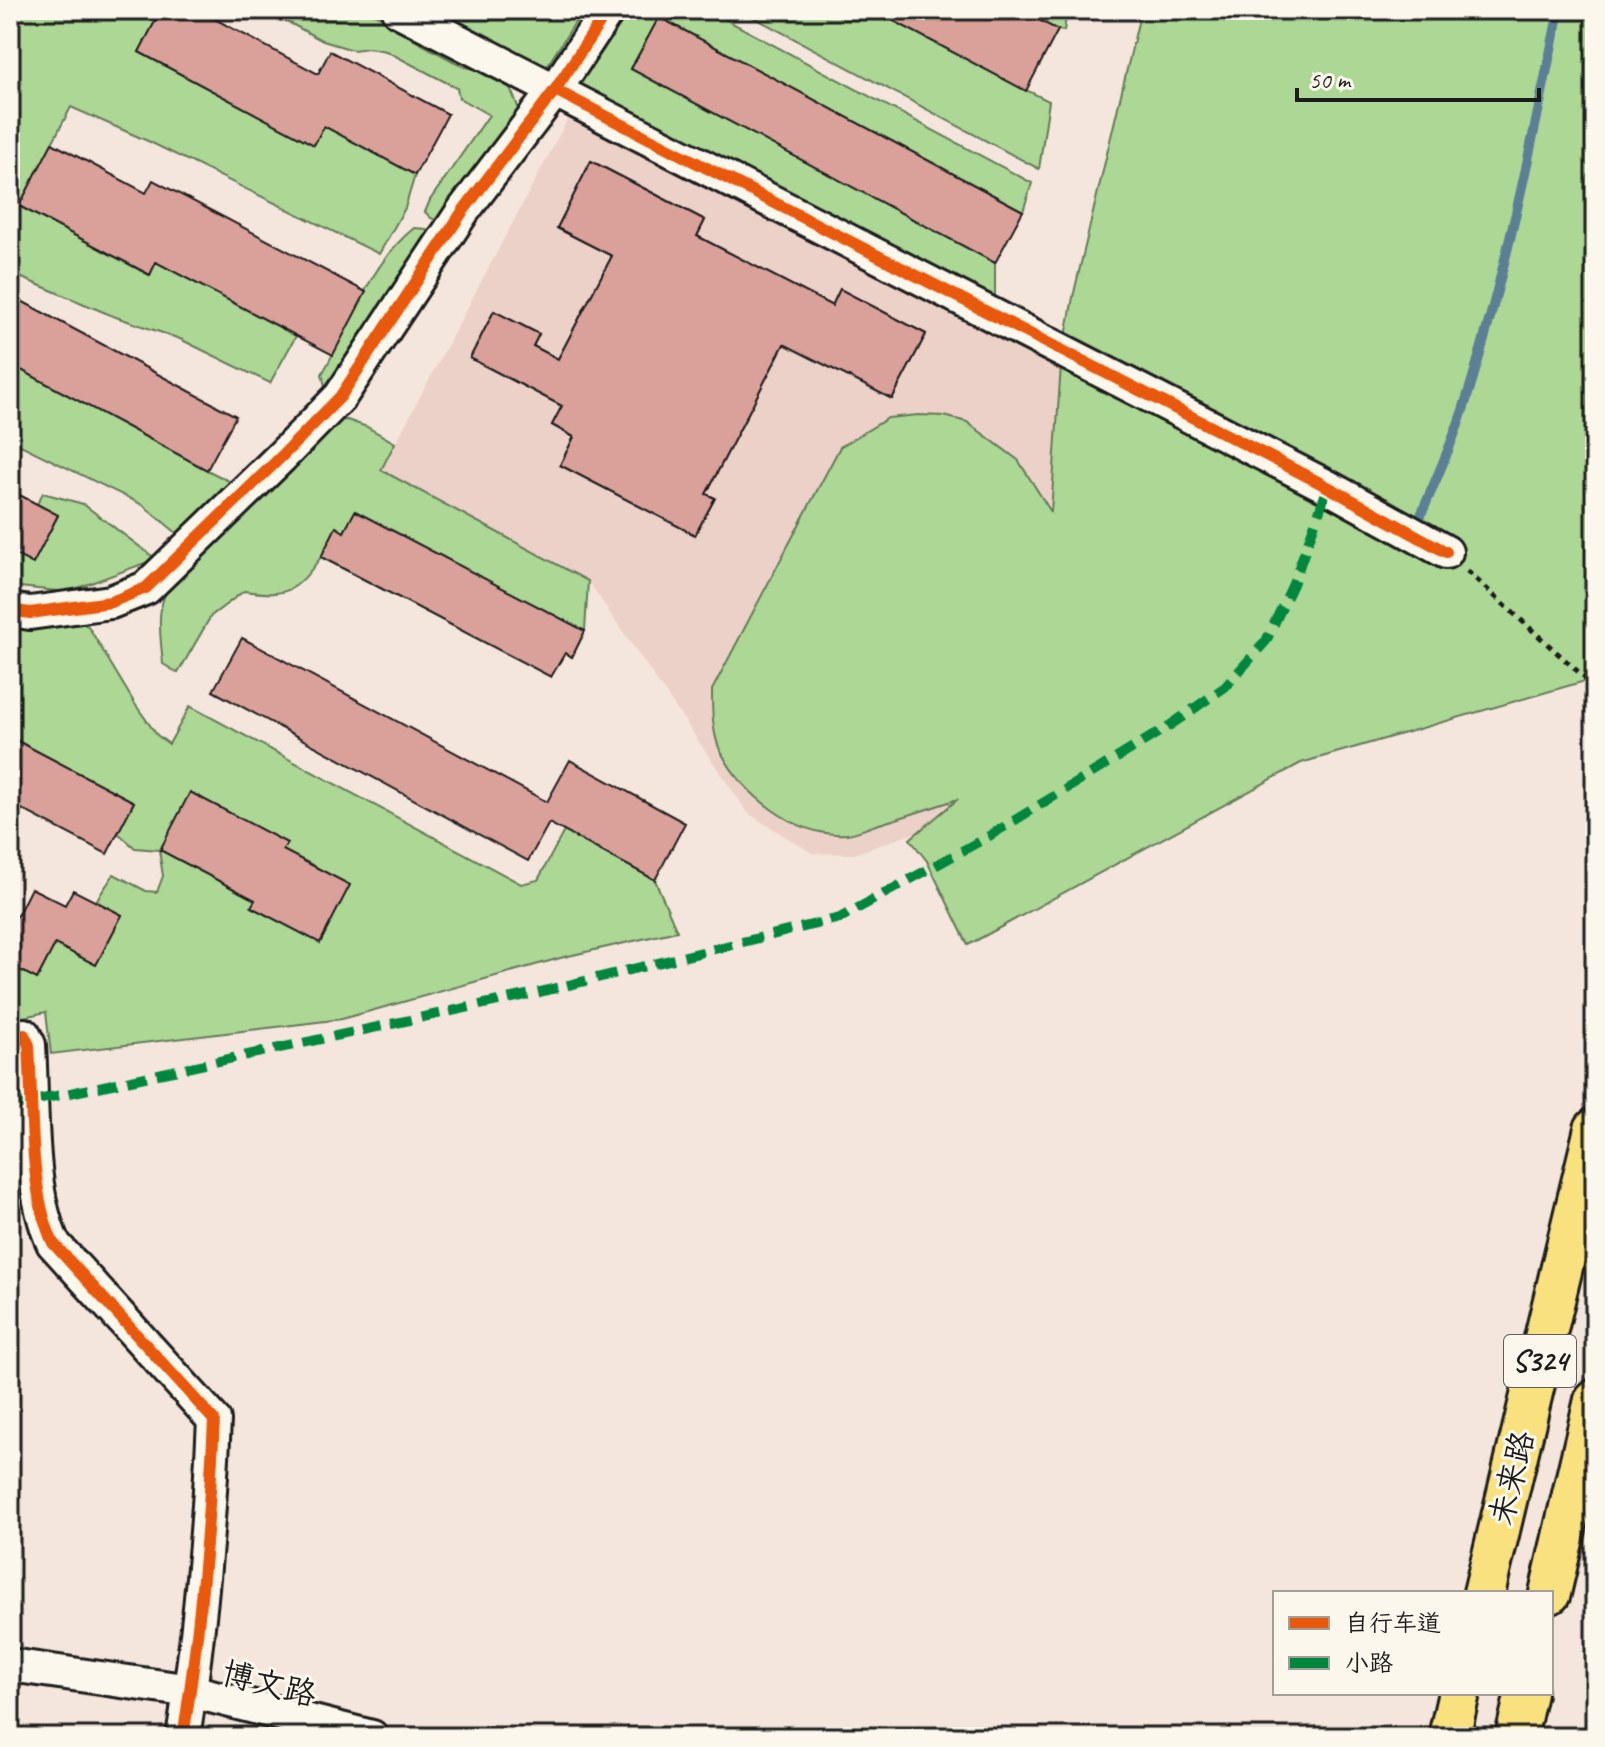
<svg xmlns="http://www.w3.org/2000/svg" width="1605" height="1747" font-family="Caveat,'LXGW WenKai TC',sans-serif">
<style>
.built{fill:#ecd1c8}
.green{fill:#acd795;stroke:#647a58;stroke-width:2}
.lines{fill:none;stroke-linecap:round;stroke-linejoin:round}
.stream{stroke:#5d7f96;stroke-width:10}
.building{fill:#daa19a;stroke:#1c1c1c;stroke-width:2;fill-rule:evenodd}
.minor-casing{stroke:#1c1c1c;stroke-width:38}
.major-casing{stroke:#1c1c1c;stroke-width:46}
.path{stroke:#1c1c1c;stroke-width:5;stroke-dasharray:6 6;stroke-linecap:butt}
.minor{stroke:#fbf7ec;stroke-width:32}
.major{stroke:#fae180;stroke-width:40}
.quiet{stroke:#00873e;stroke-width:10;stroke-dasharray:20 10;stroke-linecap:butt}
.cycleway-casing{stroke:#fbf7ec;stroke-width:17}
.cycleway{stroke:#e8590c;stroke-width:12}
.labels{text-anchor:middle;dominant-baseline:central;stroke-width:6;stroke-linejoin:round;paint-order:stroke}
.shield{fill:#fbf7ec;stroke:#5f5e5a;stroke-width:2}
.shield-label{font-size:30px;font-weight:bold;fill:#1c1c1c}
.street-label{font-size:32px;fill:#1c1c1c;stroke:#fbf7ec}
</style>
<rect width="100%" height="100%" fill="#f4e6dc"/>
<filter id="ink" filterUnits="userSpaceOnUse"><feTurbulence type="fractalNoise" baseFrequency=".0125" numOctaves="2"/><feDisplacementMap in="SourceGraphic" scale="16" xChannelSelector="R" yChannelSelector="G"/><feConvolveMatrix kernelMatrix="1 2 1 2 8 2 1 2 1" color-interpolation-filters="sRGB"/></filter>
<g filter="url(#ink)">
<!-- built -->
<path class="built" d="M572,111L1061,365L1049,545L960,797L923,830L854,854L812,853L748,813L588,581L381,470Z"/>
<!-- green -->
<g class="green">
<path d="M10,10H161L139,52L314,145L324,126L415,175L405,208L379,254L150,142L71,107L19,206L149,275L156,262L296,336L270,383L180,339L113,316L10,273Z"/>
<path d="M266,10H367L388,21L414,40L464,67L481,69L508,83L519,109L450,212L440,222L431,218L425,212L430,200L489,115L459,98L457,88L386,51L369,48L353,50L323,41Z"/>
<path d="M423,10H583L542,74Z"/>
<path d="M624,10H708L1032,183L1023,211L659,17L631,68L995,263V308L572,80Z"/>
<path d="M740,10H1067L1064,31L1058,30L1026,90L1049,101L1039,169Z"/>
<path d="M1141,10H1595V663L1592,679L1301,763L968,945L927,861L910,839L958,799C931,808 904,817 876,825C867,828 856,833 847,834C796,838 742,794 720,750C712,732 712,709 712,690L840,447L888,418L918,415L944,416L967,422L1018,460L1051,512L1061,365L1073,297Z"/>
<path d="M414,228L426,229L429,241L334,386H325L322,374C350,326 370,263 414,228Z"/>
<path d="M10,364L207,470L237,485L179,535L143,505L10,440Z"/>
<path d="M347,420L367,427L395,443L381,470L588,581L585,631L572,657L564,653L551,677L321,557C295,592 289,597 244,591L211,616L178,673L163,664C159,623 155,609 175,571L330,421Z"/>
<path d="M43,493L83,504L156,559L67,592L10,586V552L33,563L58,516L37,504Z"/>
<path d="M70,617L88,626L135,704L157,735L169,744L190,706L521,884L538,880L564,831L655,880L677,931L564,957L342,1019L51,1054L46,1012L10,1020V965L37,979L55,944L96,965L122,915L96,901L114,874L146,891L157,892L163,876L159,850L135,848L118,833L134,802L10,737V626Z"/>
</g>
<g class="lines">
<!-- stream -->
<path class="stream" d="M1419,520C1434,483 1452,445 1464,407C1505,277 1532,143 1559,10"/>
</g>
<!-- building -->
<g class="building">
<path d="M161,10H198L318,74L330,51L448,114L415,175L324,126L314,145L139,52Z"/>
<path d="M873,10H1020L1058,30L1026,91Z"/>
<path d="M659,17L1023,211L995,263L631,69Z"/>
<path d="M52,143L146,193L153,180L366,292L333,355L156,262L150,275L19,206Z"/>
<path d="M591,161L705,220L697,236L832,306L840,289L926,334L892,399L784,344L706,494L715,498L695,535L560,465L574,437L552,425L562,406L470,358L494,311L539,334L533,346L558,359L612,256L557,228ZM657,268L734,309L657,456L580,416Z"/>
<path d="M591,161L705,220L697,236L832,306L840,289L926,334L892,399L784,344L706,494L715,498L695,535L560,465L574,437L552,425L562,406L470,358L494,311L539,334L533,346L558,359L612,256L557,228Z"/>
<path d="M14,297L236,416L207,470L10,364V304Z"/>
<path d="M10,490L58,515L33,564L10,552Z"/>
<path d="M355,511L585,631L572,657L565,653L551,677L321,557L336,527L344,532Z"/>
<path d="M242,638L547,802L570,760L685,823L655,880L549,823L528,861L213,691Z"/>
<path d="M10,737L134,802L107,854L10,803Z"/>
<path d="M190,792L287,843L283,850L350,885L320,943L251,907L255,900L160,850Z"/>
<path d="M31,888L65,905L73,890L122,915L96,965L55,944L37,979L10,965V912L17,916Z"/>
</g>
<g class="lines">
<defs>
<g id="minor">
<path d="M398,10L1328,487L1446,552"/>
<path d="M10,610L30,613L111,602L146,588L281,457L340,397L463,211L555,90L608,10"/>
<path d="M10,1038L24,1035L29,1045C33,1105 28,1189 53,1243L214,1420C209,1526 200,1632 183,1737"/>
<path d="M10,1665L191,1691L372,1737"/>
</g>
<g id="major">
<path d="M1484,1593L1595,1129"/>
<path d="M1550,1593L1595,1400"/>
<path d="M1449,1737L1459,1693"/>
<path d="M1516,1737L1526,1693"/>
</g>
</defs>
<!-- minor casing -->
<use href="#minor" class="minor-casing"/>
<!-- major casing -->
<use href="#major" class="major-casing"/>
<!-- path -->
<path class="path" d="M1467,571L1595,687"/>
<!-- minor -->
<use href="#minor" class="minor"/>
<!-- major -->
<use href="#major" class="major"/>
<!-- quiet -->
<path class="quiet" d="M10,1106L540,992L840,918L989,836L1169,726L1225,687L1266,641L1293,584L1328,487"/>
<defs>
<g id="cycleway">
<path d="M555,90L1328,487L1446,552"/>
<path d="M10,610L30,613L111,602L146,588L281,457L340,397L463,211L555,90L608,10"/>
<path d="M10,1038L24,1035L29,1045C33,1105 28,1189 53,1243L214,1420C209,1526 200,1632 183,1737"/>
</g>
</defs>
<!-- cycleway casing -->
<use href="#cycleway" class="cycleway-casing"/>
<!-- cycleway -->
<use href="#cycleway" class="cycleway"/>
</g>
</g>
<g class="labels">
<!-- shield labels -->
<rect class="shield" x="1504" y="1335" width="72" height="52" rx="6"/>
<g class="shield-label">
<text x="1540" y="1361">S324</text>
</g>
<!-- street labels -->
<g class="street-label">
<text transform="translate(1512 1478) rotate(-76)">未来路</text>
<text transform="translate(269 1684) rotate(14)">博文路</text>
</g>
</g>
<!-- margin -->
<rect width="1605" height="1747" fill="none" stroke="#fbf7ec" stroke-width="40"/>
<rect x="20" y="20" width="1565" height="1707" fill="none" stroke="#1c1c1c" stroke-width="3" filter="url(#ink)"/>
<!-- legend -->
<rect x="1273" y="1591" width="280" height="104" fill="#fbf7ec" stroke="#a29f99" stroke-width="2"/>
<rect x="1289" y="1617" width="40" height="12" fill="#e8590c" stroke="#a29f99" stroke-width="2"/>
<text x="1345" y="1631" font-size="24" fill="#1c1c1c">自行车道</text>
<rect x="1289" y="1657" width="40" height="12" fill="#00873e" stroke="#a29f99" stroke-width="2"/>
<text x="1345" y="1671" font-size="24" fill="#1c1c1c">小路</text>
<!-- scale -->
<path d="M1297 88v12h242v-12" fill="none" stroke="#1c1c1c" stroke-width="4"/>
<text x="1309" y="88" font-size="24" fill="#1c1c1c" stroke="#fbf7ec" stroke-width="6" paint-order="stroke">50 m</text>
</svg>
